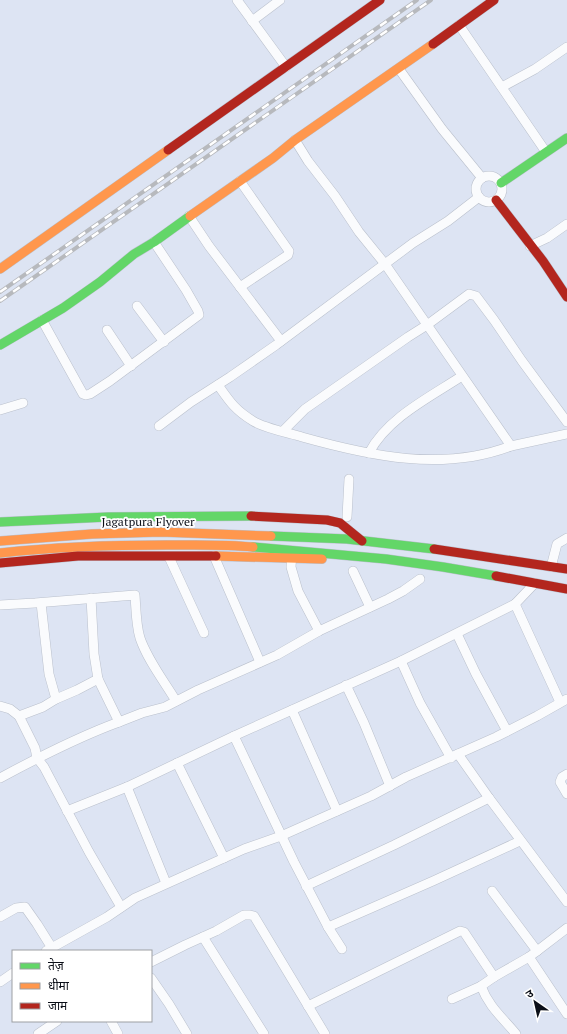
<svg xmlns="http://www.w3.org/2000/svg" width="567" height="1034" font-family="'PT Serif','Noto Sans Devanagari',serif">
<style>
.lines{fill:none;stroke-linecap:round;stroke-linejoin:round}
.street-casing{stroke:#bac0cc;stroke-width:10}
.fast-casing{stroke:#bac0cc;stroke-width:10}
.slow-casing{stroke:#bac0cc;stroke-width:10}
.jam-casing{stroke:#bac0cc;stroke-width:10}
.street{stroke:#fafbfd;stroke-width:9}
.fast{stroke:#63d668;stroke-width:9}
.slow{stroke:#ff974d;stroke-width:9}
.jam{stroke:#b3261e;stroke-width:9}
.rail-casing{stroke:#b7b9bd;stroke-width:4}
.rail{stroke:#fff;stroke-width:2.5;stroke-dasharray:8;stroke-linecap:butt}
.labels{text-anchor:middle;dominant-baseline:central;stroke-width:3.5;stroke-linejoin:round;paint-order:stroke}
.street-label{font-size:12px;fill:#0b0f18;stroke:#fff}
</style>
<rect width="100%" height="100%" fill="#dde4f3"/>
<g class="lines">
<defs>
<g id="street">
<path d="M237,0L286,67"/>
<path d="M252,21L280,0"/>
<path d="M459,25L546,152"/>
<path d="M399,69L442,129L482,178"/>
<path d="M502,87L535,69L567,47"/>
<path d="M295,140L308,161L335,196L359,232L385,264L511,446"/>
<circle cx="489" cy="189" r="13"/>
<path d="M189,216L209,246L281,341"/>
<path d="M530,246L547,238L567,224"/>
<path d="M240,287L288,255L289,251L240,181"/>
<path d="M137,306L164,342"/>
<path d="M42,320L83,394L86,395L90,394L110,381L199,315L198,311L186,290L154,242"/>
<path d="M107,330L131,366"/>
<path d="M218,385C230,402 235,410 253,421C264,428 289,433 302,437C370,456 443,472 511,446L567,434"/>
<path d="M0,410L23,403"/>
<path d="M159,426L191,402L230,377L276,345L413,243L448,221L479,197"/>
<path d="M283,431L305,409L408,337L427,325L469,294L476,296L494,320L522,361L567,422"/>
<path d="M369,453C387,418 430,397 462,376"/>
<path d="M347,517L349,479"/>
<path d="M292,553L291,567L298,591L319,631"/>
<path d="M214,556L260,662"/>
<path d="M169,557L204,633"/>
<path d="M551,567L557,544L567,538"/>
<path d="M353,571L370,607"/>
<path d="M91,598L94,654L98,679"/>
<path d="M41,603L49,674L56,699"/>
<path d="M515,604L535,583"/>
<path d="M0,605L35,603L135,595C136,609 136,625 140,638C148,661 164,681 176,701"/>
<path d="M457,634L476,674L507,731"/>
<path d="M401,661L420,703L451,758"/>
<path d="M346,685L364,723L390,786"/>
<path d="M0,706L10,709L19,716L43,707L56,699L77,690L98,679L119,722L142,713L165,707L198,690L277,655L319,631L388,599L403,591L420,579"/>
<path d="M292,710L337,811"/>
<path d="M19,716L35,748L37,758L44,767L89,852L121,907"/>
<path d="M234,736L294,862L328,927L342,949"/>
<path d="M458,754L489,798L567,902"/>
<path d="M177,763L224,858"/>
<path d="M567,774L562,777L560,782L567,794"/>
<path d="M0,778C39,757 78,737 119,722"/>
<path d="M127,787L166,883"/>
<path d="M67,811L127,787L234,736L401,661L515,604L560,702"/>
<path d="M306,886L394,845L489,798"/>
<path d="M492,891L537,951L529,957L567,1014"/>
<path d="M0,917L16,908L25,907L37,924L52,948"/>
<path d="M328,927L433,881L520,841"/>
<path d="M203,937L264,1034"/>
<path d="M46,951L107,917L135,898L244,849L281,836L371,796L406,777L496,737L537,716L567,699"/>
<path d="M537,951L567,928"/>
<path d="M151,962L185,945L216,931L244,915H250L254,916L325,1034"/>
<path d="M151,978L169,1004L187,1034"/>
<path d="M0,982L13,973"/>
<path d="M481,986C489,1007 502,1017 516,1034"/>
<path d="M452,999L481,986L494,977"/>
<path d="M308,1006L460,931L464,932L494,977L529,957"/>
<path d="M111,1021L118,1034"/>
<path d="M38,1034L57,1021"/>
</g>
<g id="fast">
<path d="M501,183L567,138"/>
<path d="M0,345L63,308L100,282L134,254L154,242L190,216"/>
<path d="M0,522L108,517L251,516"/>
<path d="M271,536L347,539L434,549"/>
<path d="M253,547L386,559L443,567L496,576"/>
</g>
<g id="slow">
<path d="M190,216L273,158L295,140L433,44"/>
<path d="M0,269L168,150"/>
<path d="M0,541L92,534L161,532L271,536"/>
<path d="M0,553C56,547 111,545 167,545C196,545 224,544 253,547"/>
<path d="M216,556L322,559"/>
</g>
<g id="jam">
<path d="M433,44L494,0"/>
<path d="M168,150L380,0"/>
<path d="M496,200L543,261L567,297"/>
<path d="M251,516L327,520L340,523L362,541"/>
<path d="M434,549L567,569"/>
<path d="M0,563L78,556H216"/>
<path d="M496,576L567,589"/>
</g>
</defs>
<!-- street casing -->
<use href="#street" class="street-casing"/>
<!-- fast casing -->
<use href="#fast" class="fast-casing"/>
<!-- slow casing -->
<use href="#slow" class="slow-casing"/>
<!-- jam casing -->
<use href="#jam" class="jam-casing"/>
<!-- street -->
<use href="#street" class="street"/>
<!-- fast -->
<use href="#fast" class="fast"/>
<!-- slow -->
<use href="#slow" class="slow"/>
<!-- jam -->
<use href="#jam" class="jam"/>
<defs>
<g id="rail">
<path d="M0,292L417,0"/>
<path d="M0,301L431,0"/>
</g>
</defs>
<!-- rail casing -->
<use href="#rail" class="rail-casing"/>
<!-- rail -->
<use href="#rail" class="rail"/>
</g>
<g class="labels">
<!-- street labels -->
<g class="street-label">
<text x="148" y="521">Jagatpura Flyover</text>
</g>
</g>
<!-- legend -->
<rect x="12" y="950" width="140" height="72" fill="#ffffff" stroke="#9d9fa3"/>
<rect x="20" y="963" width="20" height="6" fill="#63d668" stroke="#9d9fa3"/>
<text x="48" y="970" font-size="12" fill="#0b0f18">तेज़</text>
<rect x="20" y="983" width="20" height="6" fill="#ff974d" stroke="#9d9fa3"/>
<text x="48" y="990" font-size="12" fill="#0b0f18">धीमा</text>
<rect x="20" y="1003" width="20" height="6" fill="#b3261e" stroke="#9d9fa3"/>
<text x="48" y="1010" font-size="12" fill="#0b0f18">जाम</text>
<!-- north arrow -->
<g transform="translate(535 1002) rotate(326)" stroke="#ffffff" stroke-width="3" paint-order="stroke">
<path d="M0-3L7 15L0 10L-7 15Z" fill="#0b0f18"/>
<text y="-6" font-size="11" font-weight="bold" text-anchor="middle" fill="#0b0f18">उ</text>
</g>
</svg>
